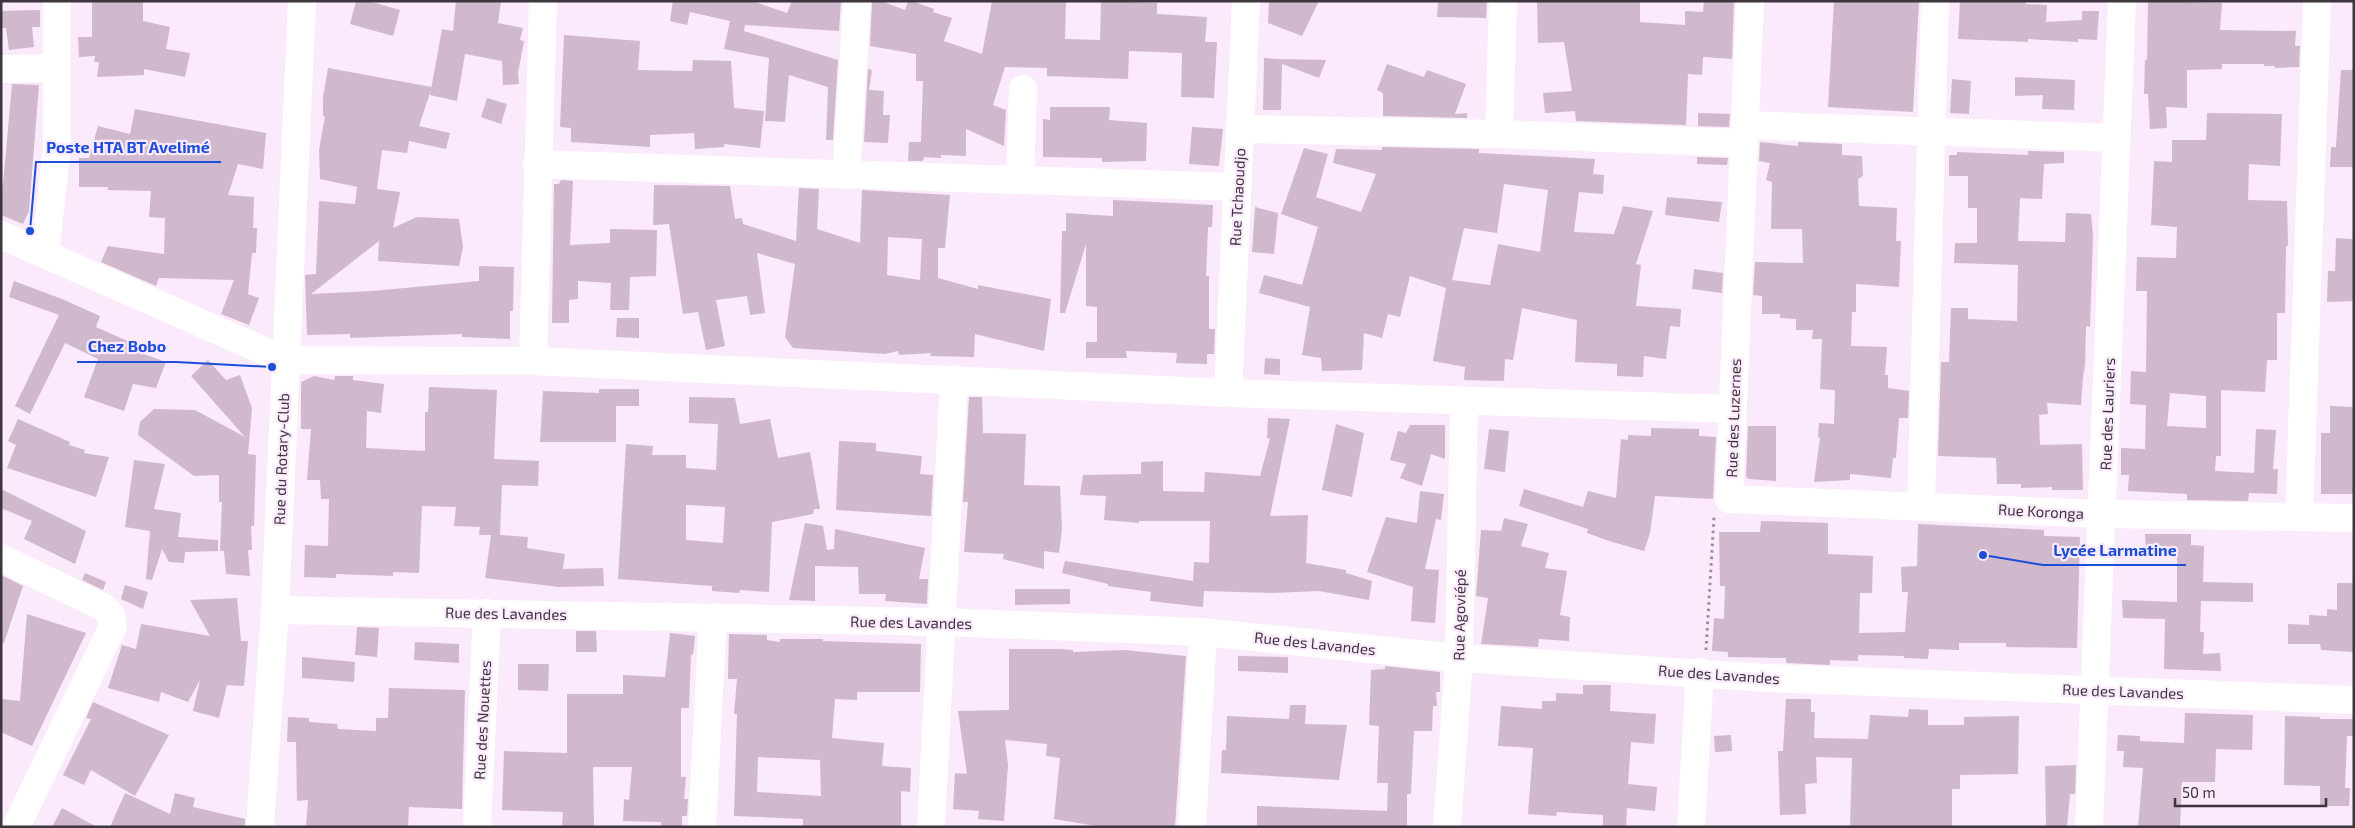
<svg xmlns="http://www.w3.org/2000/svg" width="2355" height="828" font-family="'Exo 2',sans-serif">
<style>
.building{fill:#d0b8cd;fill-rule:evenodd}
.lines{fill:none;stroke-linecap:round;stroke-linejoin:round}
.path{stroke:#9a8d9b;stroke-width:3;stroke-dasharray:2.5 4;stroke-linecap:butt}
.minor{stroke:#fff;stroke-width:28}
.labels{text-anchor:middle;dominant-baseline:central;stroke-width:4.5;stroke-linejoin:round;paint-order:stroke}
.street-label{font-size:15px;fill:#3e363f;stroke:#fbe9fc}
.leader{fill:none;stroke:#1d4ed8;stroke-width:2}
.callout-dot{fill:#1d4ed8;stroke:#fbe9fc;stroke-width:2}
.callout-label{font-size:16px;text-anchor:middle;font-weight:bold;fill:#1d4ed8;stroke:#fbe9fc;stroke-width:4.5;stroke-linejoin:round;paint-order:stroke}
</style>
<rect width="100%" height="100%" fill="#fbe9fc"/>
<!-- building -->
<g class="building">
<path d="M92,1H143V21L170,27L166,49L190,53L185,77L144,69V75L97,77L99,62H94L95,56L79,57L78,37H92Z"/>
<path d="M356,1H368L400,10L393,36L350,24Z"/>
<path d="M456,1H501L498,23L523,28L520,40L524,41L518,73L519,84L503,85L502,61L465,54L457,101L430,95L442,29L453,31Z"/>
<path d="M673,1H752L787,13L792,1H841L839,31L745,25L744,31L838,60L833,140H826L828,87L789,75L785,122L765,121L769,58L724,49L730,21L690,12L687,25L670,21Z"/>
<path d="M872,1H881L905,10L908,1H912L934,9L933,12L952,18L944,41L982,54L992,1H1066L1065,39L1100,40L1101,1L1157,3V14L1207,17L1205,42H1217L1214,98L1181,97L1182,53L1129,51L1128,79L1047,76V68L1005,67L993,105L1006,110L1004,146L966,129V156L941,155V158L924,157L923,161H908L909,142H921L923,81H916V54L870,46Z"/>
<path d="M1269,1H1319L1302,36L1268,23Z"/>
<path d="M1438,1H1487L1486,18L1437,17Z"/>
<path d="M1537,1H1640V22L1685,25V11L1703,12L1704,1H1734L1732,59L1703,57L1702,75L1688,74L1686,125L1576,121L1575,111L1545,113L1543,93L1572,91L1564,42L1538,43Z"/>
<path d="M1834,1H1919L1913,112L1828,107Z"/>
<path d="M1960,1H2026V4L2047,5L2046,22L2082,20V11H2099L2097,40L2078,39V42L2028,39V42L1958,39Z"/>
<path d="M2148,1L2222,3L2220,30L2296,31L2295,46H2300L2299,67L2275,68V66H2264V64H2222V69L2187,70V108L2166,107L2167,128L2150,129L2148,94H2144L2145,60H2147Z"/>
<path d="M40,10V27H32L34,47L9,50L6,28H1V11Z"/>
<path d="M564,35L640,41L638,70L692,71L693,60L731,61L734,108L764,111L760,148L724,144V147L695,149L694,133L650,135V147L571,142V128L560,127Z"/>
<path d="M1264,58L1279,59L1326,60L1319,78L1282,64L1281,110H1263Z"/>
<path d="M1387,64L1424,77L1427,70L1466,84L1455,114L1467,113V118L1383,116V93L1377,90Z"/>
<path d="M328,68L432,87L419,126L450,133L446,149L409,141L407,153L382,150L377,189L400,192L393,228L417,217L459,219L463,247L459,266L378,261L379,241L311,294L373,291L479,281V266L514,267L513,311H510V339L462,337V334L350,338V334L307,335L305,275L316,274L319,201L355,204L357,187L320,179L319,150L325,116H323V97Z"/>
<path d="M868,69L872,70L869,90L884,91L883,115H890L888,143L864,142Z"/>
<path d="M2341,70H2354V167H2330L2331,147H2336Z"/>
<path d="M2015,77L2075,80L2074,110L2042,109L2043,95L2015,96Z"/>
<path d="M1952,79L1971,81L1969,114L1950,113Z"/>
<path d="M12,84L39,85L29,211L23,224L1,215V185H3Z"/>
<path d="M487,98L507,104L501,124L481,117Z"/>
<path d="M1050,107H1110L1109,120L1147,123L1146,161L1102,162V158L1043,157V119L1050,120Z"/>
<path d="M135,109L266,133L263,169L238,164L228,195L254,197L253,228H257L256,253H252L248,294L259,298L249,325L221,314L234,280L159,278L156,286L101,262L108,246L164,254L165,218L149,217L151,191L108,190V187H79V158H89L98,126L130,134Z"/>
<path d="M1698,113L1730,114L1729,127L1698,126Z"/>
<path d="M2207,113L2282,114L2280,166L2249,164L2248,200L2287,201L2288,246H2286L2285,313H2277V360H2267L2265,392L2221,390V456H2216L2215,471L2254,473L2256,429L2276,430L2273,469H2278L2277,494L2249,493L2248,501L2187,500V494L2128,491L2129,475H2121V448L2145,449L2146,405L2130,404L2131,371L2146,372L2147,291H2136L2137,257L2176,258L2177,227L2151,225L2154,161L2172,162V140H2206ZM2170,393L2206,396V428L2167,426Z"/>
<path d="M1192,127L1223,129L1219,166L1189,164Z"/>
<path d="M1760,142L1798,146V142L1842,144V155L1862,156L1863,176L1858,179L1859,206L1897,208L1896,241H1901L1899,287L1856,284V312H1852L1851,346L1887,347L1885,375H1888V388L1909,391L1908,418H1899L1896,458H1893L1891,478L1850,474V480L1814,482L1820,438L1818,437L1819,423L1834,424L1835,390L1820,389L1822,339H1812L1813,330H1796V319L1780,318V314H1762V296L1753,295L1755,262L1803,263L1802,229H1771L1772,182L1766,180L1770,163L1759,161Z"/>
<path d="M1382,147L1479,149V153L1595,159L1593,174L1604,175L1603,194L1579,192L1574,232L1614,234L1623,206L1653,211L1636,264L1641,265L1636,306L1681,309L1680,327L1670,326L1666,359L1644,356L1643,377L1617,376V364L1575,362L1577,320L1522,308L1513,360L1505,359L1504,381L1464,380L1465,367L1433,361L1446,288L1410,276L1400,317L1388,314L1382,338L1364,333L1362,370L1322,371L1321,358L1302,355L1310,307L1259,293L1264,275L1302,285L1318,227L1281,214L1304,148L1328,154L1316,197L1361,212L1376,174L1333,163L1336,149L1382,150ZM1504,184L1548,190L1540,252L1498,244L1490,285L1452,280L1464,228L1497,233Z"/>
<path d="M2028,151L2064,152V163L2044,164L2042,199L2020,198L2018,241L2065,242L2066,213L2091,214L2093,236L2090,327L2086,326L2085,365L2083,377L2081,405L2047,403L2048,414L2039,415L2040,445L2082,444L2083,490H2052V487L2021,488V484H1997L1996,458L1938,456L1941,362H1949L1951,308H1968V319L2017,321L2018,265L1954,263L1955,243H1977V208H1968V176H1949V155H1957V152L2028,155Z"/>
<path d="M1697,157L1728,158L1727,165L1697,164Z"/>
<path d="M561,180L573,181L570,245L610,243V229L657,230L656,276L630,277L629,310H610L611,283L578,281V299L569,300V323H552L554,184H559Z"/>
<path d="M654,185L730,186L735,219L742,218L743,224L796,241L799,188L819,189L817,229L860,243L862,190L950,195L945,248H938V278L978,289V285L1051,299L1044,351L975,334L974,357L930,356L931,353L899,355L898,351L885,354L793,348L785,337L795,264L757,253L765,313L750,315L747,296L716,300L725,346L706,350L698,312L683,314L669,224L653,225ZM888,237L922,239L920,280L887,275Z"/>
<path d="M1667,197L1722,202L1719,222L1665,215Z"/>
<path d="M1113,200L1213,205L1212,227H1208L1206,276H1209V329H1215L1214,354H1207V364L1176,363L1177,353L1126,351L1127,358H1086V342H1097V307L1086,306V244L1065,313H1060L1062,231H1066V213L1113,216Z"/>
<path d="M1255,207L1278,213L1274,254L1252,252Z"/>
<path d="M2336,238L2354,239V301L2327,302L2328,271H2335Z"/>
<path d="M1694,269L1723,273L1722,293L1692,289Z"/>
<path d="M14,281L62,299L100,316L96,327L143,348L141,353L166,362L156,388L133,384L124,411L84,397L98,359L65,343L30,414L15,406L59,315L9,297Z"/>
<path d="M617,318H639V338L616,337Z"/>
<path d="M1265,358L1280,359V375L1264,374Z"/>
<path d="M208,360L226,380L240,375L252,408L248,454L256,455L254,526H251L252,550H248L250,576L226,574L224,551H220L222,502H219V475L194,476L138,435L140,422L154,409L195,410L245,437L191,376Z"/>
<path d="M314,376L334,380L335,376H353V380L384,384L381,413L367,411L366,448L425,451V412H428L429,387L497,390L494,459L539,461L538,486L502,485L500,535L528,537L527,548L565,554L563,569L603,568L604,586L559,587L485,578L491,535H479L480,527L454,526L456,507L422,506L419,573L393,572V576L336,574V578L304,577L305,545L328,546L329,499H321L320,480H307L311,429H301V382Z"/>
<path d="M599,389H639V406H616V442H540L543,391L599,393Z"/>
<path d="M689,397L735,398L740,424L770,419L778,458L810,452L820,509H814L813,514L772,522L769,592L740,590L739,593L712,591V586L618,579L626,444L653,446L652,455H686V468L716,470L718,424L689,423ZM686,505L725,507L723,543L686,540Z"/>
<path d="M969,397H982L983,433L1026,434L1024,485L1060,486L1062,529L1059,553L1044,551V569L1003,559L1004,554L964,552L968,502H963Z"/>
<path d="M2330,406L2354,407V494H2321V433H2330Z"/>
<path d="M1268,418L1290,419L1270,516L1308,515L1306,563L1346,570V573L1372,581L1369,600L1319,591L1273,593L1204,591L1203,607L1150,601L1151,592L1108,586V584L1062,573L1065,561L1193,581L1194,562L1209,563L1210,521H1139V523L1104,520L1106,496L1080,495L1083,475L1141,474V462L1163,461V491L1204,492L1205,472L1260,476L1270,439L1267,438Z"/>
<path d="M18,419L70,442L69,445L85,450L84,453L109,457L96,497L7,468L16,445L8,441Z"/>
<path d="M1336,424L1364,433L1352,497L1322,490Z"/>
<path d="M1410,425H1445V459L1431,454L1422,486L1400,478L1406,464L1390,460L1398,431L1406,433Z"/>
<path d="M1748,426H1776V481L1748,479L1746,476Z"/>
<path d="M1651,428L1699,429V436L1716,437L1713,499L1655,496L1650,533L1644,551L1609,541L1587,533L1588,529L1519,506L1524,489L1583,507L1588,491L1616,498L1621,439L1628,440V435L1651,436Z"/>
<path d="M1489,429L1509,431L1505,472L1484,469Z"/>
<path d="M839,441L876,443V451L922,456L920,474L933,475L931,516L836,510Z"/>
<path d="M134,460L165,464L154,509L181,513L178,537L218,540V551L185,552L184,563L169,562L162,549L152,580L146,579L150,531L125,527Z"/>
<path d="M1,489L86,531L75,564L24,539L32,521L1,508Z"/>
<path d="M1420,491L1444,494L1441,520L1436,519L1425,569L1439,570L1435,623L1411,621L1413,587L1367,572L1386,517L1417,523Z"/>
<path d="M1504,518L1528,524L1521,546L1549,553L1545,568L1567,571L1560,615L1570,617L1569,641L1539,639L1538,647L1481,644L1488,598L1476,596L1481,530L1501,531Z"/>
<path d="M1761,521L1828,523V554L1873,556L1872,593H1860L1859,633L1905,632L1908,592H1902L1901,567L1917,566L1918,524L2044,530V536L2080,537L2077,648L2006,647V643H1959V650L1929,649L1928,659L1904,658V656L1858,655V661L1830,660V665L1786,663V658L1728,657V652L1712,651L1714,618L1724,619L1725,586H1720L1719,532H1760Z"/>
<path d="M805,523L823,526L827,550L834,549L835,529L925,548L919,579H928L927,604L885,601L886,594H859L858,567L815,566V601L789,600Z"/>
<path d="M2145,534H2191V545L2204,546L2203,582L2253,583V602L2201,601L2200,632H2204L2203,654L2220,653L2221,671L2164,669L2165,619L2123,618L2122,600L2177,602V549L2146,550Z"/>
<path d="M85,573L106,582L103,590L82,580Z"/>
<path d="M1,575L23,586L4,643H1Z"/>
<path d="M2337,583H2354V652L2321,650L2320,644H2288V624L2309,625V615L2327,616V609L2337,610Z"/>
<path d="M125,585L148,592L143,609L121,599Z"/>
<path d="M1015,589H1070V604L1015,605Z"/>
<path d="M237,598L241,641H248L244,686L227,685L219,718L193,711L200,680L188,702L161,692L159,702L108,688L122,645L136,649L141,624L210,636L190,600Z"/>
<path d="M27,614L86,633L32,746L1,732V699L20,701Z"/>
<path d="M357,627L379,628L377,657L355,655Z"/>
<path d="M576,631H596L597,652H576Z"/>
<path d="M670,633L695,636L693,655L691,654L689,708H681V777H686L684,799H688L687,816H682V827H661V822L623,821L624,799L629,800L632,767H593L594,827H562L563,812L502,810L504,751L567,753V694H623V675L665,677Z"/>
<path d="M729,634L767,635V640L780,642V639H823V641L921,644L920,692H857V700L835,699L832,738L884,743L882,766L911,768L910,792L901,791V827H803V819L734,816L737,714H734L737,679H728ZM758,757L820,760L821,796L757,792Z"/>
<path d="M415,642L459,644V663L414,660Z"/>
<path d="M1009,649H1060L1073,650V652L1124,650L1186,656L1175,827H1102L1054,819L1060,758L1046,756L1047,744L1005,740L1008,765L1004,821L978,819L979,811L953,809L955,773L967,774L958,711L1009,710Z"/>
<path d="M1238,656L1288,657V673L1238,671Z"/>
<path d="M302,657L355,662L354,682L302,678Z"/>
<path d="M518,664H549L548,691L518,690Z"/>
<path d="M1385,666L1440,672V692H1436L1437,706H1433L1432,731H1414L1411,794H1407V827H1257V806L1387,811L1388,783H1377L1379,726L1369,725L1371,670L1385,669Z"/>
<path d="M1583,685H1611L1610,711L1656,714L1654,744L1631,742L1628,784L1657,787L1655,811L1627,808L1626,827H1603V815L1557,812L1556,816L1528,814L1533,748L1498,746L1501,706L1542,709V701H1556V693L1583,694Z"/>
<path d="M389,688L465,690L462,809L409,807L408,827H306L308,800L297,801L296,742H287L288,717L309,718V722L337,724L338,729L376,731V718H388Z"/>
<path d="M1786,699H1811V712H1815L1814,738L1868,739L1870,715L1908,717L1909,709L1928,710V725H1964V717L2019,716L2018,774L1960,775V789H1952V827H1850L1852,758L1816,757L1817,783L1805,784L1806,814L1780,815L1778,751H1783Z"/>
<path d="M93,702L169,735L135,796L91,770L84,785L63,775L91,719L86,718Z"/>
<path d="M1290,705H1306L1305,724L1347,725L1339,780L1221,773L1222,750H1226L1227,716L1289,719Z"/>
<path d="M2185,713L2253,715L2252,750L2216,749L2215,782H2182L2180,827H2138L2143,768L2123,767L2124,751H2117L2118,735L2140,736V741L2184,743Z"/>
<path d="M2285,716L2320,717V719H2354V736H2347L2345,788H2350L2349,806H2320V786L2284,785Z"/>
<path d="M1731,735L1732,751L1715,752L1714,736Z"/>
<path d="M2076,765L2075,794H2070L2067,827H2046L2045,766Z"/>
<path d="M125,793L170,814L175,793L195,798L193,807L245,819V827H110Z"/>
<path d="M62,808L97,827H52Z"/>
</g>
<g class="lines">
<!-- path -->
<path class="path" d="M1706,650L1714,517"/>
<!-- minor -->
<g class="minor">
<path d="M1750,1L1729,499L2103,514L2354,518"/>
<path d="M1,69L57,68"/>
<path d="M1023,89L1020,180L1237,187"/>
<path d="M1745,125L2117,138"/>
<path d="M1240,129L1499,134L1744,143"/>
<path d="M1499,134L1503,1"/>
<path d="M537,164L1020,180"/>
<path d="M846,175L857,2"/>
<path d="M1,235L285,360L533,361L1228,393L1733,409"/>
<path d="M45,253L57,147V1"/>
<path d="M533,361L543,1"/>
<path d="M1228,393L1246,1"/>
<path d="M1921,506L1935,1"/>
<path d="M2299,517L2317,1"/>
<path d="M1,558L103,607L111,615L113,626L16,827"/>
<path d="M275,610L943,622L1203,632L1459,658L1768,678L2354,700"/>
<path d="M260,827L275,610L302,1"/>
<path d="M477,827L487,613"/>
<path d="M702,827L713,617"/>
<path d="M931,827L954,379"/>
<path d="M1192,827L1203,632"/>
<path d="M1447,827L1459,658L1464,402"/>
<path d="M1691,827L1700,672"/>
<path d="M2089,827L2122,1"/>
</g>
</g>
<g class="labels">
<!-- street labels -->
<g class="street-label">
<text transform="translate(1237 197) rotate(-87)">Rue Tchaoudjo</text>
<text transform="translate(2107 414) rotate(-88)">Rue des Lauriers</text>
<text transform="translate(1733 418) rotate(-88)">Rue des Luzernes</text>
<text transform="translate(281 459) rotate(-88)">Rue du Rotary-Club</text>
<text transform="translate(2041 511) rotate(3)">Rue Koronga</text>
<text transform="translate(506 613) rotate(1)">Rue des Lavandes</text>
<text transform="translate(1459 615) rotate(-89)">Rue Agoviépé</text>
<text transform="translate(911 622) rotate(1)">Rue des Lavandes</text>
<text transform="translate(1315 643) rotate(6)">Rue des Lavandes</text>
<text transform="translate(1719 674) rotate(4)">Rue des Lavandes</text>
<text transform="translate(2123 691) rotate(2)">Rue des Lavandes</text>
<text transform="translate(482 720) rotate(-87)">Rue des Nouettes</text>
</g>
</g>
<!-- callouts -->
<path class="leader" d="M30 231L36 162H221M272 367L176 362H77M1983 555L2043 565H2186"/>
<g class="callout-dot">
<circle cx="30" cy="231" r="5"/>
<circle cx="272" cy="367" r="5"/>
<circle cx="1983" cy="555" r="5"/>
</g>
<g class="callout-label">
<text x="128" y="153">Poste HTA BT Avelimé</text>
<text x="127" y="352">Chez Bobo</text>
<text x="2115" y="556">Lycée Larmatine</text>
</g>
<!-- border -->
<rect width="2355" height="828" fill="none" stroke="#3e363f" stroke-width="5"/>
<!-- scale -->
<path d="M2175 798v8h151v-8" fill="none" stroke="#3e363f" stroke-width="2.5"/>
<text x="2182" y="798" font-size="15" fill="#3e363f" stroke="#fbe9fc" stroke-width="4" paint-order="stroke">50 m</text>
</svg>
